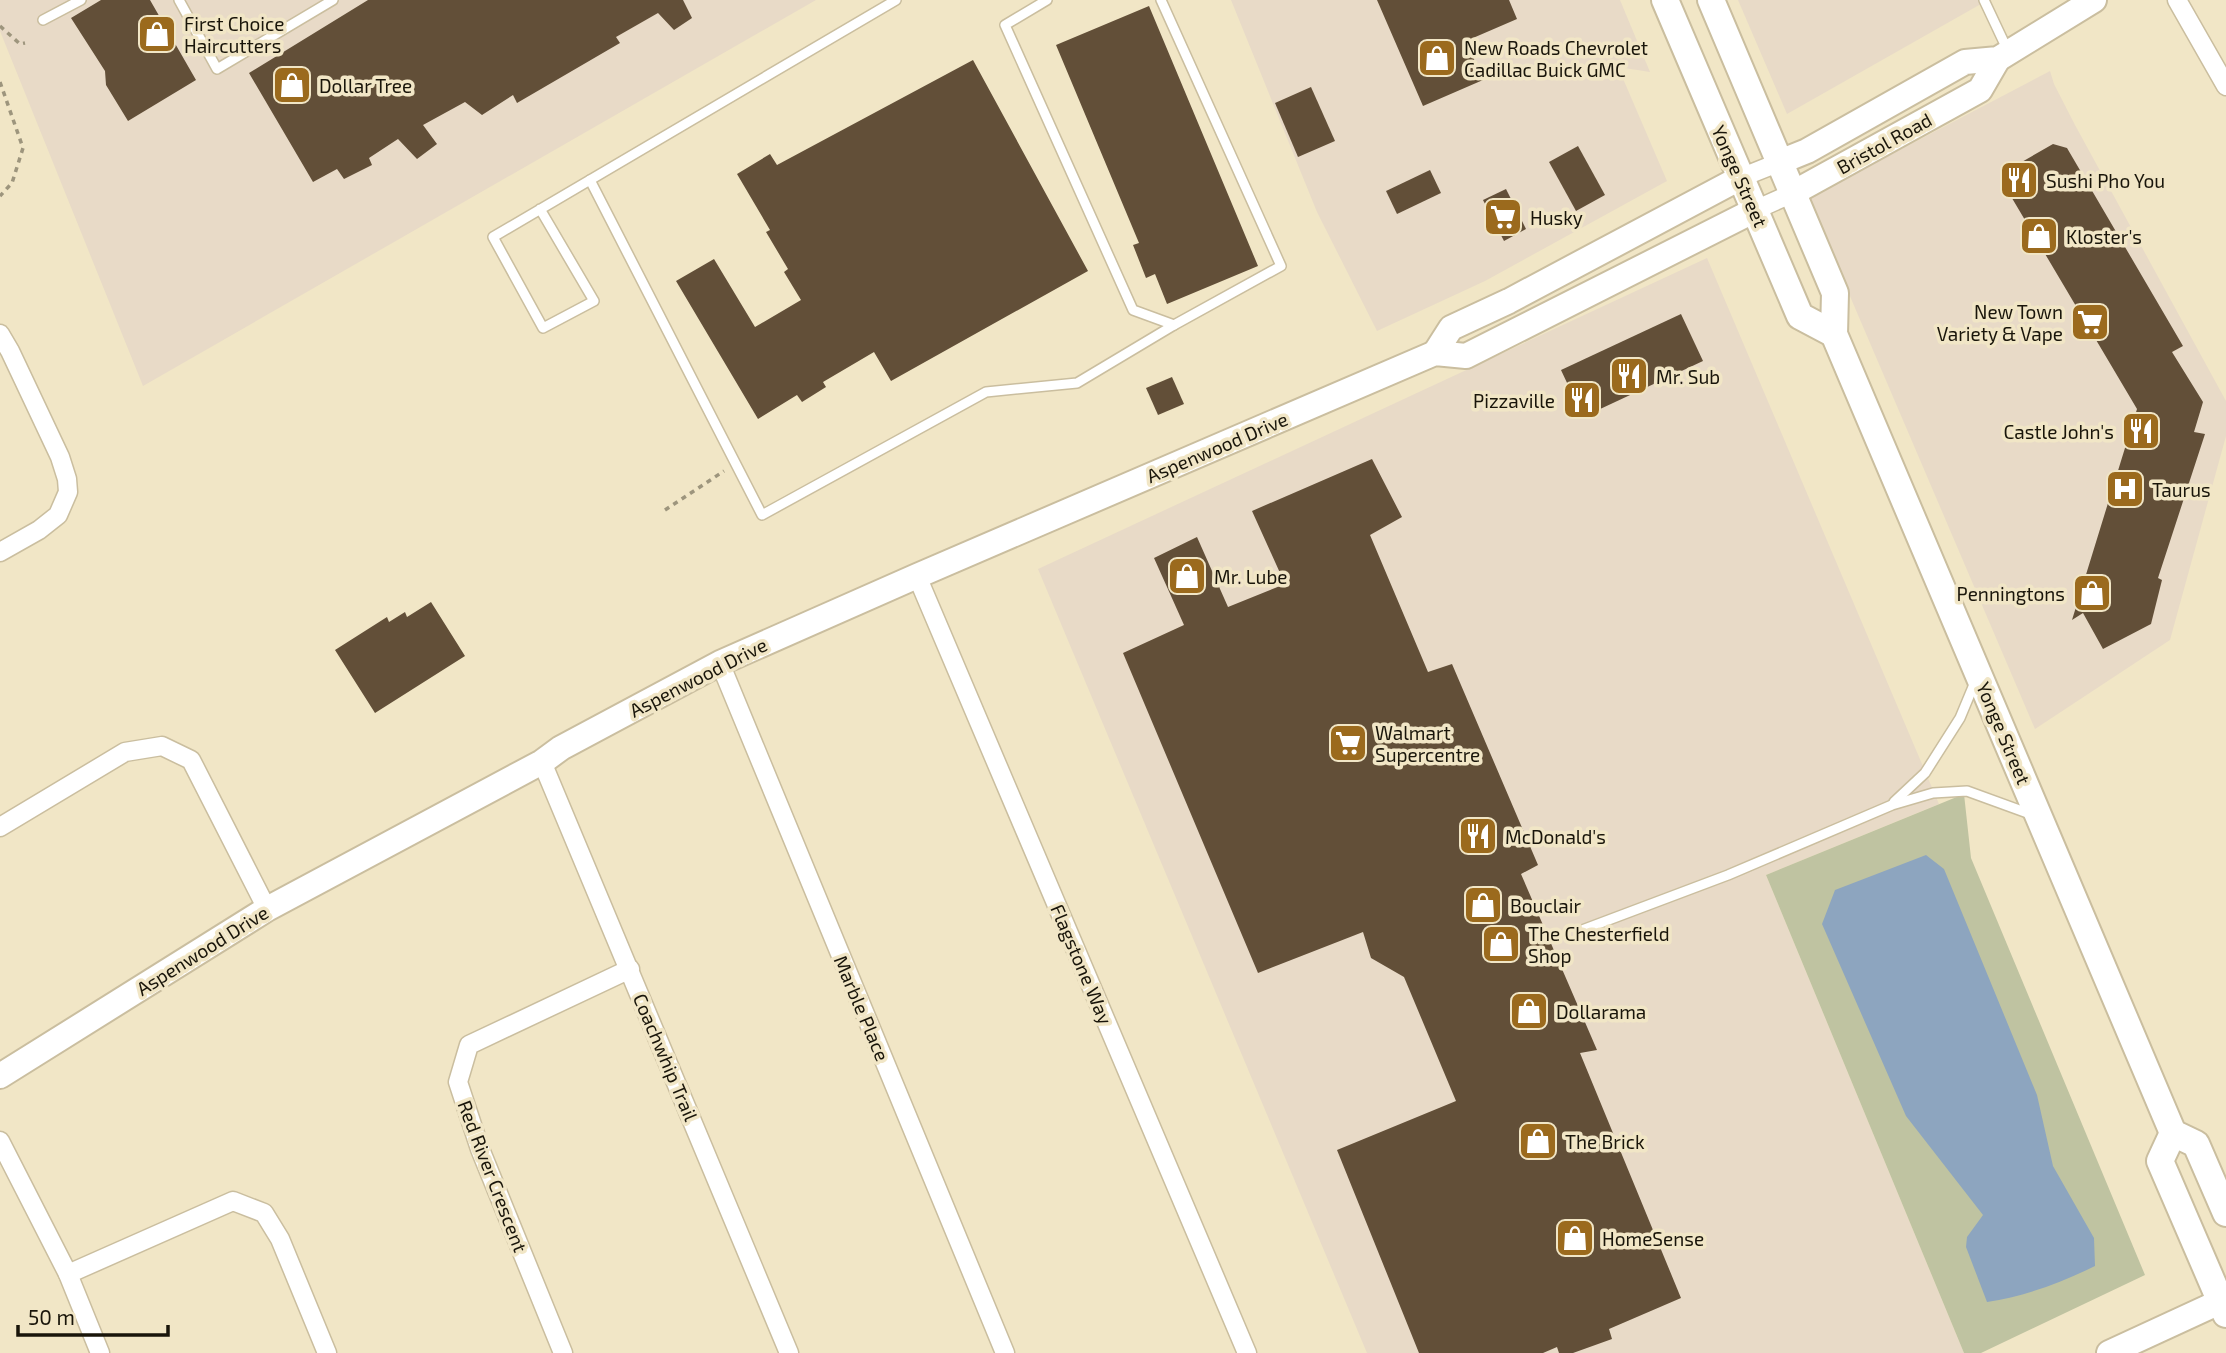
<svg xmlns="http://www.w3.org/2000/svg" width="2226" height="1353" font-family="'Exo 2',sans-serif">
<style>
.commercial{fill:#e8dac7}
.green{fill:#bfc3a1}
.water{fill:#8da5bf}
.building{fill:#624f38}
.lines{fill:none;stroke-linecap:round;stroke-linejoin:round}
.lane-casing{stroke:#cabe9f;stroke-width:12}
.street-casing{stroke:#cabe9f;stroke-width:21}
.secondary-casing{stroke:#cabe9f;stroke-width:28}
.primary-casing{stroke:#cabe9f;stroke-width:30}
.path{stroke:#9d957d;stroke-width:3.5;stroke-dasharray:5 5;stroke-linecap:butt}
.lane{stroke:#fff;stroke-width:9}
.street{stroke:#fff;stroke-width:18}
.secondary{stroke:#fff;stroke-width:24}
.primary{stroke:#fff;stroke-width:26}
.labels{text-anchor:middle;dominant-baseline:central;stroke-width:7;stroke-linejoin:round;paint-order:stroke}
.poi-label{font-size:19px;fill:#19150a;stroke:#f1e6c6;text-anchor:start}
.street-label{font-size:19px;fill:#19150a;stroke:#f1e6c6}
</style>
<rect width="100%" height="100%" fill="#f1e6c6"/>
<!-- commercial -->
<g class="commercial">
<path d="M0,0H816L143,386L0,31Z"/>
<path d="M1231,0H1620L1650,72L1618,67L1667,181L1485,281L1377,331L1317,212Z"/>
<path d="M1738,0H1988L1787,114Z"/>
<path d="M2050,71L2054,84L2075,125L2226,401V436L2170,640L2035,729L1808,198Z"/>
<path d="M1707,258L1939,804L1766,875L1964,1353H1367L1038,569Z"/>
</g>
<!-- green -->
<path class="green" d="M1964,794L1971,858L2145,1275L1981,1353H1964L1766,875Z"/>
<!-- water -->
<path class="water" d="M1926,855L1944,869L2037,1095L2053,1166L2094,1238L2095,1266C2061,1283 2025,1296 1987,1302L1966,1247L1967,1237L1983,1215L1906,1116L1822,924L1835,890Z"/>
<!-- building -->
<g class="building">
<path d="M101,0H150L196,80L128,121L106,85L105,71L71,18Z"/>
<path d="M368,0H683L692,18L674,30L658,13L616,37L620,43L517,103L513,95L482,115L465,102L423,125L437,144L417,159L398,139L369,158L372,165L344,179L337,169L313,182L249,73Z"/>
<path d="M1377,0H1509L1517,19L1466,41L1483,80L1423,106Z"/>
<path d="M1149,6L1258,266L1167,304L1155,274L1146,278L1133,245L1139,243L1056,45Z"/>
<path d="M973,60L1088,271L891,381L874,352L823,382L826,387L802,402L797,395L758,419L676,281L714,259L755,327L801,300L784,272L788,269L766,232L770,230L737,174L770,154L777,165Z"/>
<path d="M1311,87L1335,141L1298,157L1275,103Z"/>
<path d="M2053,144L2067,148L2183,346L2172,352L2203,402L2194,432L2205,434L2158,578L2162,580L2151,624L2103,649L2083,613L2072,620L2137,409L2003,183L2006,171Z"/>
<path d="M1578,146L1605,195L1576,211L1549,162Z"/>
<path d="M1430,170L1441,193L1397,214L1386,191Z"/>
<path d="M1506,189L1526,229L1504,241L1483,200Z"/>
<path d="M1681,314L1703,361L1583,417L1561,370Z"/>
<path d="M1172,377L1184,404L1158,415L1146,388Z"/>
<path d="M1372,459L1402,517L1370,535L1428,672L1452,664L1538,865L1521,874L1597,1050L1580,1053L1681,1298L1609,1329L1612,1339L1573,1353H1559L1557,1347L1543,1353H1419L1337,1150L1456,1101L1404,977L1371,958L1363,932L1258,973L1123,653L1184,625L1154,558L1197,537L1228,607L1285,584L1252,511Z"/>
<path d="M431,602L465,656L375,713L335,650L387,617L389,622L405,612L407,617Z"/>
</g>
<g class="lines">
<defs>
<g id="lane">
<path d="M179,0L217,69L333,0"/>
<path d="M1047,0L1005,25L1133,310L1174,325L1281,266L1161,0"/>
<path d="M1984,0L2008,51"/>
<path d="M43,20L81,0"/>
<path d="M590,180L762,515L986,392L1077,383L1174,325"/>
<path d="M540,209L594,301L543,328L493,237L896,0"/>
<path d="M1894,802L1925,773L1960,718L1975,682"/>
<path d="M1582,930L1728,875L1892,805L1933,793L1967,791L2033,815"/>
</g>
<g id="street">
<path d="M2177,0L2226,86"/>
<path d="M1740,178L1780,162"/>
<path d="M1755,210L1793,193"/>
<path d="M0,334L10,351L60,457L67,479L68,492L58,515L39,530L0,552"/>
<path d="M917,576L1247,1353"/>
<path d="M720,663L1005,1353"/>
<path d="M542,762L789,1353"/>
<path d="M0,827L125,752L162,746L191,760L267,909"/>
<path d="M0,1141L68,1274L100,1353"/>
<path d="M68,1274L233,1201L264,1213L280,1239L327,1353"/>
<path d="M563,1353L480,1149L458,1082L469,1045L630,969"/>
</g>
<g id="secondary">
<path d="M1780,162L1807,151L1965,62L1998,59L2094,0"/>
<path d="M1793,193L1980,90L1998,59"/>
<path d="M1435,353L1451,328L1509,301L1740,178"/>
<path d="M0,1076L267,909L542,762L561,748L720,663L917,576L1435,353L1466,356L1755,210"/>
<path d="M2109,1353L2226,1299"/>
</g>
<g id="primary">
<path d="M1665,0L1800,316L1834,334"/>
<path d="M1711,0L1835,293L1834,334L2173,1133L2196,1144L2226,1213"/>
<path d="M2173,1133L2160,1161L2226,1314"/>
</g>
</defs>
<!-- lane casing -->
<use href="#lane" class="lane-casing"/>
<!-- street casing -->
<use href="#street" class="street-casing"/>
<!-- secondary casing -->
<use href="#secondary" class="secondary-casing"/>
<!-- primary casing -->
<use href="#primary" class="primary-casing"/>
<!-- path -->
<g class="path">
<path d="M0,26L20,44L25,43"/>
<path d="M0,82L23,148L12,183L0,196"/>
<path d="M665,510L724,471"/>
</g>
<!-- lane -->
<use href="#lane" class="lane"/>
<!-- street -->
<use href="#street" class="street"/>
<!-- secondary -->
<use href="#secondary" class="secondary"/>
<!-- primary -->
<use href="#primary" class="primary"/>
</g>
<!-- icons -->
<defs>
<symbol id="shop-square" viewBox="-11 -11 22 22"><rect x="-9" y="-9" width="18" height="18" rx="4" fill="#9b6a1d" stroke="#f1e6c6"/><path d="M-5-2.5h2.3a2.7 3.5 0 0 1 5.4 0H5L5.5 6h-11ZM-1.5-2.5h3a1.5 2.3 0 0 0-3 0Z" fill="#fff"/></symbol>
<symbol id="restaurant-square" viewBox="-11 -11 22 22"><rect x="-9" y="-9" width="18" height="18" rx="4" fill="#9b6a1d" stroke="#f1e6c6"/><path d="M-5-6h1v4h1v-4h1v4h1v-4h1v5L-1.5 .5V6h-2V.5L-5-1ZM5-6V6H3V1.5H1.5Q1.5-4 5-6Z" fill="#fff"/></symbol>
<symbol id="supermarket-square" viewBox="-11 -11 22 22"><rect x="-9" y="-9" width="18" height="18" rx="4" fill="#9b6a1d" stroke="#f1e6c6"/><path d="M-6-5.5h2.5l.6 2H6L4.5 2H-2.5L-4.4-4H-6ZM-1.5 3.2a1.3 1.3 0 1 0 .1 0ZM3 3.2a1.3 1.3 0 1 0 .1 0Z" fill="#fff"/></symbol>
<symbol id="hospital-square" viewBox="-11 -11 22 22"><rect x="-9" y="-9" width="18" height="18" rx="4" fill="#9b6a1d" stroke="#f1e6c6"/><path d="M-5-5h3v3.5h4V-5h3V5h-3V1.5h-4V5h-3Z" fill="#fff"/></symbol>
</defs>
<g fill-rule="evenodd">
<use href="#shop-square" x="135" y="12" width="44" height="44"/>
<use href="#shop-square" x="1415" y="36" width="44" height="44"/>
<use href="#shop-square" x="270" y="63" width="44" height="44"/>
<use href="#restaurant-square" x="1997" y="158" width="44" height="44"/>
<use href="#supermarket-square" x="1481" y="195" width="44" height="44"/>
<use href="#shop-square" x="2017" y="214" width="44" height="44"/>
<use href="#supermarket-square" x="2068" y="300" width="44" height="44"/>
<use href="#restaurant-square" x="1607" y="354" width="44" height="44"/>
<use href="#restaurant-square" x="1560" y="378" width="44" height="44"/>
<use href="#restaurant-square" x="2119" y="409" width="44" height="44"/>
<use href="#hospital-square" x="2103" y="467" width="44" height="44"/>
<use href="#shop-square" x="1165" y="554" width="44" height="44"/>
<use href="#shop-square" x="2070" y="571" width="44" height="44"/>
<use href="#supermarket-square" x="1326" y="721" width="44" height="44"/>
<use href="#restaurant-square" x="1456" y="814" width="44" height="44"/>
<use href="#shop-square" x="1461" y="883" width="44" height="44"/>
<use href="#shop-square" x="1479" y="922" width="44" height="44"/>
<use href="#shop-square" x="1507" y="989" width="44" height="44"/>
<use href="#shop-square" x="1516" y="1119" width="44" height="44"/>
<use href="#shop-square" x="1553" y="1216" width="44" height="44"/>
</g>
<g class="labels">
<!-- poi labels -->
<g class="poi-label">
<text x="184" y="23">First Choice<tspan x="184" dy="22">Haircutters</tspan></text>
<text x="1464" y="47">New Roads Chevrolet<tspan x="1464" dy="22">Cadillac Buick GMC</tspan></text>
<text x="319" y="85">Dollar Tree</text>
<text x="2046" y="180">Sushi Pho You</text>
<text x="1530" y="217">Husky</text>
<text x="2066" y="236">Kloster's</text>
<text x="2063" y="311" text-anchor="end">New Town<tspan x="2063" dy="22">Variety &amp; Vape</tspan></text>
<text x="1656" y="376">Mr. Sub</text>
<text x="1555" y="400" text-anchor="end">Pizzaville</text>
<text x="2114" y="431" text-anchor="end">Castle John's</text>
<text x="2152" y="489">Taurus</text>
<text x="1214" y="576">Mr. Lube</text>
<text x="2065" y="593" text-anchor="end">Penningtons</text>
<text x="1375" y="732">Walmart<tspan x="1375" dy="22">Supercentre</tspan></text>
<text x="1505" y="836">McDonald's</text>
<text x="1510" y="905">Bouclair</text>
<text x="1528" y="933">The Chesterfield<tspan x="1528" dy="22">Shop</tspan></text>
<text x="1556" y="1011">Dollarama</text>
<text x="1565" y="1141">The Brick</text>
<text x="1602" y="1238">HomeSense</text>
</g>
<!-- street labels -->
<g class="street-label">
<text transform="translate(1884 143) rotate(-29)">Bristol Road</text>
<text transform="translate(1740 176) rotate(66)">Yonge Street</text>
<text transform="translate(1217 447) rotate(-23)">Aspenwood Drive</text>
<text transform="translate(698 677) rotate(-27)">Aspenwood Drive</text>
<text transform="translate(2004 733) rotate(67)">Yonge Street</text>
<text transform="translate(202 950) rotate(-32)">Aspenwood Drive</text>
<text transform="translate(1082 964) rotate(67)">Flagstone Way</text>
<text transform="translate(862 1008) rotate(67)">Marble Place</text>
<text transform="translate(666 1057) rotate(67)">Coachwhip Trail</text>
<text transform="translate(493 1176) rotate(69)">Red River Crescent</text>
</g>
</g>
<!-- scale -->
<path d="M18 1325v10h150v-10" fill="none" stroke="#19150a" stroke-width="3.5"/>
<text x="28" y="1325" font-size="21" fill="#19150a" stroke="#f1e6c6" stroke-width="5" paint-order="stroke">50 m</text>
</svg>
